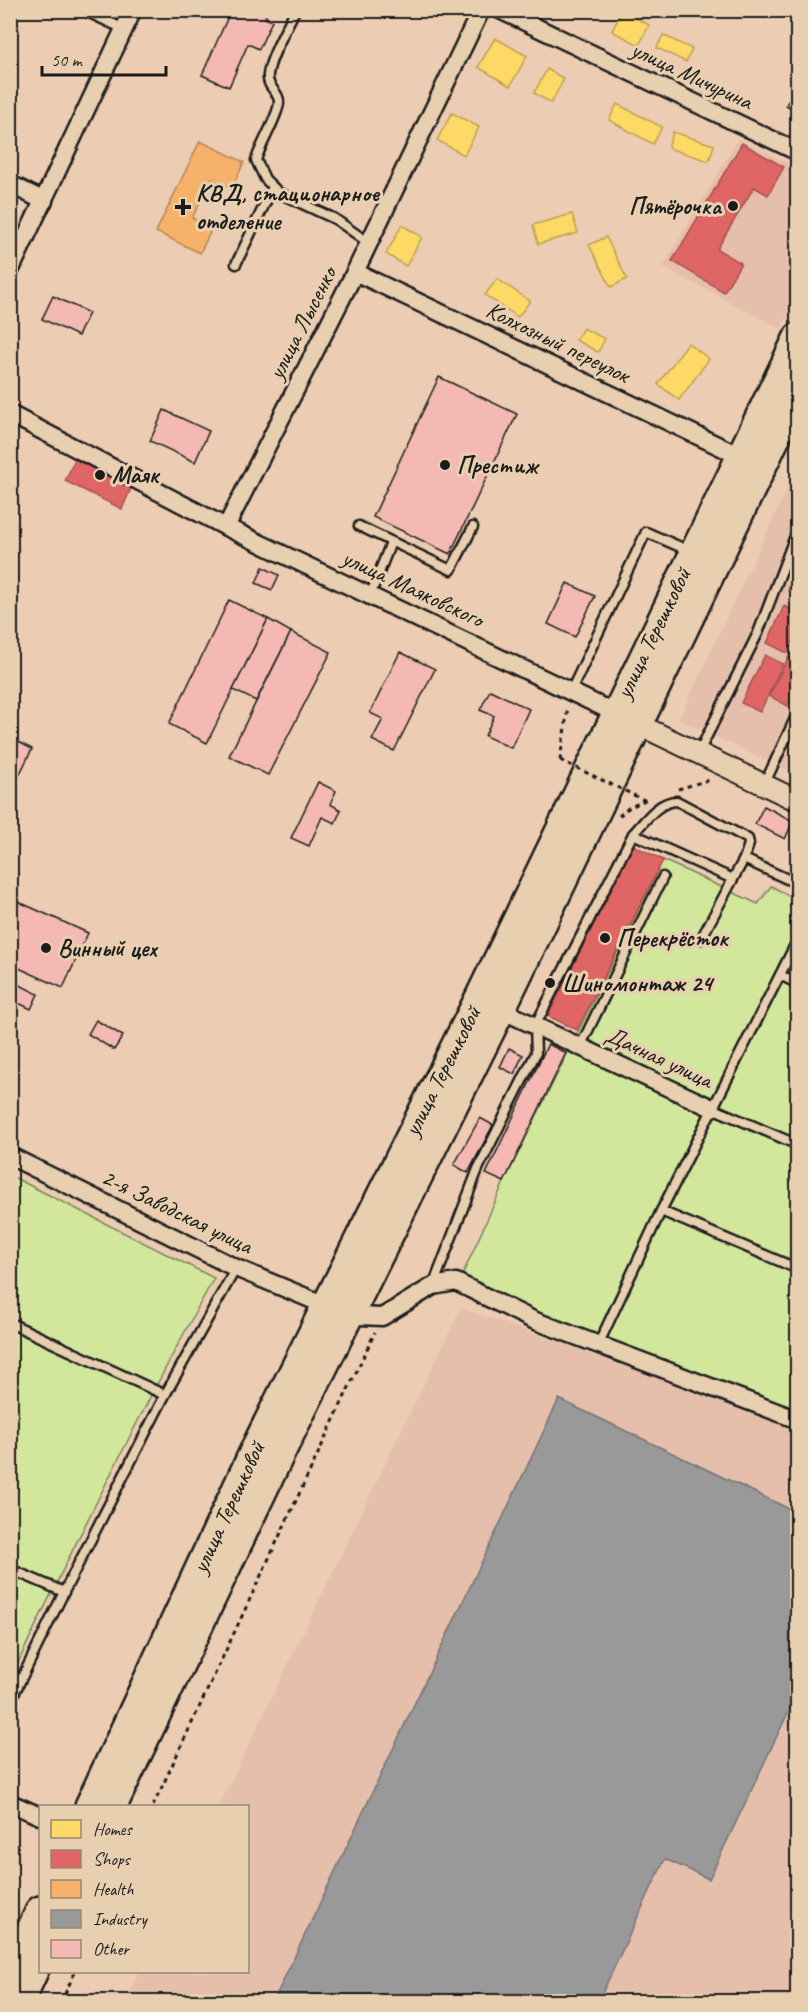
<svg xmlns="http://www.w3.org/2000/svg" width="808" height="2012" font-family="Caveat,sans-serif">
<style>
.built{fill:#e6bfac}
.green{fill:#d3e79c;stroke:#78825c;stroke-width:1.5}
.homes{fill:#ffd966;stroke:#bba050;stroke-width:1.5}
.shops{fill:#e06666;stroke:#a55050;stroke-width:1.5}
.health{fill:#f6b26b;stroke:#b58553;stroke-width:1.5}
.industry{fill:#999;stroke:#747474;stroke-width:1.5}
.building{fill:#f3b9b2;stroke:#1c1c1c;stroke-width:1.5}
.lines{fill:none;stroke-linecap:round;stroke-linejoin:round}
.service-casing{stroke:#1c1c1c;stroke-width:13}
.minor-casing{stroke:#1c1c1c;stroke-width:21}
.tertiary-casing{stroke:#1c1c1c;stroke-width:24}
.trunk-casing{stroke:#1c1c1c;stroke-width:32}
.path{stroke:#1c1c1c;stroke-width:3;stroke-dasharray:4.5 4.5;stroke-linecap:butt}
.service{stroke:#e8cfb0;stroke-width:8}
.minor{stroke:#e8cfb0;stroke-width:16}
.tertiary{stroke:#e8cfb0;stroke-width:20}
.trunk{stroke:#e8cfb0;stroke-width:27}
.path-bridge{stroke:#1c1c1c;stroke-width:3;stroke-dasharray:4.5 4.5;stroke-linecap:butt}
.poi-dot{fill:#1c1c1c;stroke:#e8cfb0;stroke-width:2}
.labels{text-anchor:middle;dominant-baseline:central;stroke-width:6;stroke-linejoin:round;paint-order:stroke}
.street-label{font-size:24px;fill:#1c1c1c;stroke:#e8cfb0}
.poi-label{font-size:24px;font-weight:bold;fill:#1c1c1c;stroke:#e8cfb0;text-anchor:start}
</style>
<rect width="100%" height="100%" fill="#ecccb2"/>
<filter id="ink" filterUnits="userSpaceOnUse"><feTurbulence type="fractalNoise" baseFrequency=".0167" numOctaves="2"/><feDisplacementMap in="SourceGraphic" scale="12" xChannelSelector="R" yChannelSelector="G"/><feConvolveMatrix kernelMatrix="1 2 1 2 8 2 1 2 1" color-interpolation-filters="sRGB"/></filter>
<g filter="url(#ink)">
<!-- built -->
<g class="built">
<path d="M738,139L797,167V298L781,329L663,267Z"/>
<path d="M797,468V775L679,719Z"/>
<path d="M461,1308L797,1427V2001L125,2002L139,1972H248V1806H219Z"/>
</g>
<!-- green -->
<g class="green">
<path d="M663,860L758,904L771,886L797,900V1414L566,1325L477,1289L461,1278L504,1182Z"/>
<path d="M11,1176L214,1278C142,1409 75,1543 11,1677Z"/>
</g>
<!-- homes -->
<g class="homes">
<path d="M622,11L649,25L639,45L612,31Z"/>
<path d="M663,35L692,49L686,62L657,48Z"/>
<path d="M495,38L527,56L510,86L478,67Z"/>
<path d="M547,69L564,79L551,103L534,93Z"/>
<path d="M617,104L662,127L653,144L609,120Z"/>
<path d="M452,113L479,127L464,155L437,140Z"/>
<path d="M673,132L714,145L709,161L668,148Z"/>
<path d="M572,214L578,233L538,244L533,225Z"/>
<path d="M402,225L422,237L406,266L386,254Z"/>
<path d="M606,237L627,279L611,287L589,245Z"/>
<path d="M497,279L530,301L518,317L485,295Z"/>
<path d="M583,328L605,339L598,352L576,340Z"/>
<path d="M688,343L709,359L679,400L658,384Z"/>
</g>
<!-- shops -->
<g class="shops">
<path d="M742,143L784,167L768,195L754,187L717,249L741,263L724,292L672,261Z"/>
<path d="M75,459L132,486L122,509L65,481Z"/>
<path d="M798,570V594L788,590Z"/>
<path d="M784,606L798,613V632L787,653L767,643Z"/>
<path d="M791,652L798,655V687L788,706L769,696Z"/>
<path d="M765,655L783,664L760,712L741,703Z"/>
<path d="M633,845L663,860L577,1030L548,1016Z"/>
</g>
<!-- health -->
<path class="health" d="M200,141L244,162L232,188L212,179L192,218L212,228L200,253L156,232Z"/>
<!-- industry -->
<path class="industry" d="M559,1399L798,1513V1692L709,1879L665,1859L598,2002H273Z"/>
<!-- building -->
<g class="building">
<path d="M231,10H268L265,18L272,21L259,49L248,44L229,87L202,75Z"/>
<path d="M798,85V112L786,105Z"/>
<path d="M53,296L89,313L78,336L42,319Z"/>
<path d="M439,377L517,414L450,554L373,517Z"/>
<path d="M164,410L209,431L195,462L150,441Z"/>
<path d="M263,567L279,575L272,590L256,583Z"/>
<path d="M567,583L595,596L575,637L548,624Z"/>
<path d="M229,600L268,619L207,743L169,724Z"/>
<path d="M268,619L291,632L256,701L233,690Z"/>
<path d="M291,632L331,652L268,775L229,756Z"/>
<path d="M400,652L435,669L394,751L372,740L383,719L370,713Z"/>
<path d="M490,690L529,709L511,748L485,736L494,716L480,710Z"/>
<path d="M13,739L32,749L10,794V744Z"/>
<path d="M318,782L336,791L330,804L341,810L335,823L322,817L309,846L291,838Z"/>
<path d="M764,806L793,821L785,839L755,824Z"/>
<path d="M10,898L88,933L63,988L10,964Z"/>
<path d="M10,980L38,994L31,1009L10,999Z"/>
<path d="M96,1020L123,1036L114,1050L88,1034Z"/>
<path d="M548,1044L566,1053L504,1182L486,1174Z"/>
<path d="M509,1048L523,1055L514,1074L500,1067Z"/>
<path d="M480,1118L493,1125L468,1173L454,1165Z"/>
</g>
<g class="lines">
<defs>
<g id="service">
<path d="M83,10L124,29"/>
<path d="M295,10C288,26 266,64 268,79C269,89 280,93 279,103C278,116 261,144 256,160L265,179L279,193L335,219L369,243"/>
<path d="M236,264L273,187"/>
<path d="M359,526L451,570L473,527"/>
<path d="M370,596L391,542"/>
<path d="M571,691L646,532L692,552"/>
<path d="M698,754L758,633L798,528"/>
<path d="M764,785L798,712"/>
<path d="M633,834C645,821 658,801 677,801L748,839L749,844L744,859"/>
<path d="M733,879L744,859L798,884"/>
<path d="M780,975L798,984"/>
<path d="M580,1047L663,877"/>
<path d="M712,1108L798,1145"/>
<path d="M661,1211L798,1269"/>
<path d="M433,1286L478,1169L536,1053L535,1026L633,834L733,879L701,939"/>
<path d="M10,1323L165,1395"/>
<path d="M598,1345L661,1211L798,939"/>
<path d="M10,1569L64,1592"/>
<path d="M10,1702L64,1592L165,1395L236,1268"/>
</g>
<g id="minor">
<path d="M500,10L798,152"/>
<path d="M10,184L44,201"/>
<path d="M10,271L133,10"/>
<path d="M355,272L740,456"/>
<path d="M10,414L226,527L615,713"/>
<path d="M226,527L355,272L481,10"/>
<path d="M501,1010L712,1108"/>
<path d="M10,1156L236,1268L325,1305L360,1316L382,1317L433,1286L456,1282L533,1320L798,1420"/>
<path d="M10,1803L40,1816"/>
</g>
<path id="tertiary" d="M627,719L798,801"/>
<g id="trunk">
<path d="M89,1806L258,1442L478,1000L798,337"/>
<path d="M113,1806L280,1455L501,1010L798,392"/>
<path d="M10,1974L40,1910"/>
<path d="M20,2002L40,1958"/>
</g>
</defs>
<!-- service casing -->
<use href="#service" class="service-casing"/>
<!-- minor casing -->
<use href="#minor" class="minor-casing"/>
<!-- tertiary casing -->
<use href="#tertiary" class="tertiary-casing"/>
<!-- trunk casing -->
<use href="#trunk" class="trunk-casing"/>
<!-- path -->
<g class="path">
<path d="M560,760L568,708"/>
<path d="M678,789L712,779"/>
<path d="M619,816L627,809L649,798"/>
<path d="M153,1806L375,1332"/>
<path d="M61,2002L75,1972"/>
</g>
<!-- service -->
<use href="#service" class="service"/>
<!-- minor -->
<use href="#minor" class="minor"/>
<!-- tertiary -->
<use href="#tertiary" class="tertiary"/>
<!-- trunk -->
<use href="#trunk" class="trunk"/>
<!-- path-bridge -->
<path class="path-bridge" d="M560,760L644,800"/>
</g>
</g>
<!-- markers -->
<g class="poi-dot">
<circle cx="733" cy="206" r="6"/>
<path d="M180 198h6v6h6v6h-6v6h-6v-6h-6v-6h6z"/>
<circle cx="445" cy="465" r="6"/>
<circle cx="100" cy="475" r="6"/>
<circle cx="605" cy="938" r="6"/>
<circle cx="46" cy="948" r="6"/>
<circle cx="550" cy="983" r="6"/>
</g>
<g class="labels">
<!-- street labels -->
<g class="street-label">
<text transform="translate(692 75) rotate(25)">улица Мичурина</text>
<text transform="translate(302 323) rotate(-63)">улица Лысенко</text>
<text transform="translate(558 342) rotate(26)">Колхозный переулок</text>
<text transform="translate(413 588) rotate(25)">улица Маяковского</text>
<text transform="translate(653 633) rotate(-64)">улица Терешковой</text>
<text transform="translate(659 1057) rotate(25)">Дачная улица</text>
<text transform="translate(442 1071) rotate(-63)">улица Терешковой</text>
<text transform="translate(177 1211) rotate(26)">2-я Заводская улица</text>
<text transform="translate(228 1507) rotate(-65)">улица Терешковой</text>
</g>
<!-- poi labels -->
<g class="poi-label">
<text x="196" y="193">КВД, стационарное<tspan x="196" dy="28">отделение</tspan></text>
<text x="721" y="206" text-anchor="end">Пятёрочка</text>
<text x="457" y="465">Престиж</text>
<text x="112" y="475">Маяк</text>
<text x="617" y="938">Перекрёсток</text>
<text x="58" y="948">Винный цех</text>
<text x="562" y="983">Шиномонтаж 24</text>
</g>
</g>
<!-- margin -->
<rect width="808" height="2012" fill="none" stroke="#e8cfb0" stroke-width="36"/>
<rect x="18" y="18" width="772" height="1976" fill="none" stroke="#1c1c1c" stroke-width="2" filter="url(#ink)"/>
<!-- legend -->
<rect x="39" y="1805" width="210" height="168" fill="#e8cfb0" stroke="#968775" stroke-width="1.5"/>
<rect x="51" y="1820" width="30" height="18" fill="#ffd966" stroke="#968775" stroke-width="1.5"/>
<text x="93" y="1835" font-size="18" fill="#1c1c1c">Homes</text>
<rect x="51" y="1850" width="30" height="18" fill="#e06666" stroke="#968775" stroke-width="1.5"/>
<text x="93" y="1865" font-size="18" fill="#1c1c1c">Shops</text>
<rect x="51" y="1880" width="30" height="18" fill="#f6b26b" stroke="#968775" stroke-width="1.5"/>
<text x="93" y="1895" font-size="18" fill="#1c1c1c">Health</text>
<rect x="51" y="1910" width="30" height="18" fill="#999999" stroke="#968775" stroke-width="1.5"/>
<text x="93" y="1925" font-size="18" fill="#1c1c1c">Industry</text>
<rect x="51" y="1940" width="30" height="18" fill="#f3b9b2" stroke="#968775" stroke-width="1.5"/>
<text x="93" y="1955" font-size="18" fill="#1c1c1c">Other</text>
<!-- scale -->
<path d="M42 66v9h124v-9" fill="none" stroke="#1c1c1c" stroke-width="3"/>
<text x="51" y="66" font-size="18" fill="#1c1c1c" stroke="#e8cfb0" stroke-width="4.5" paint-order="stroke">50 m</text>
</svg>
